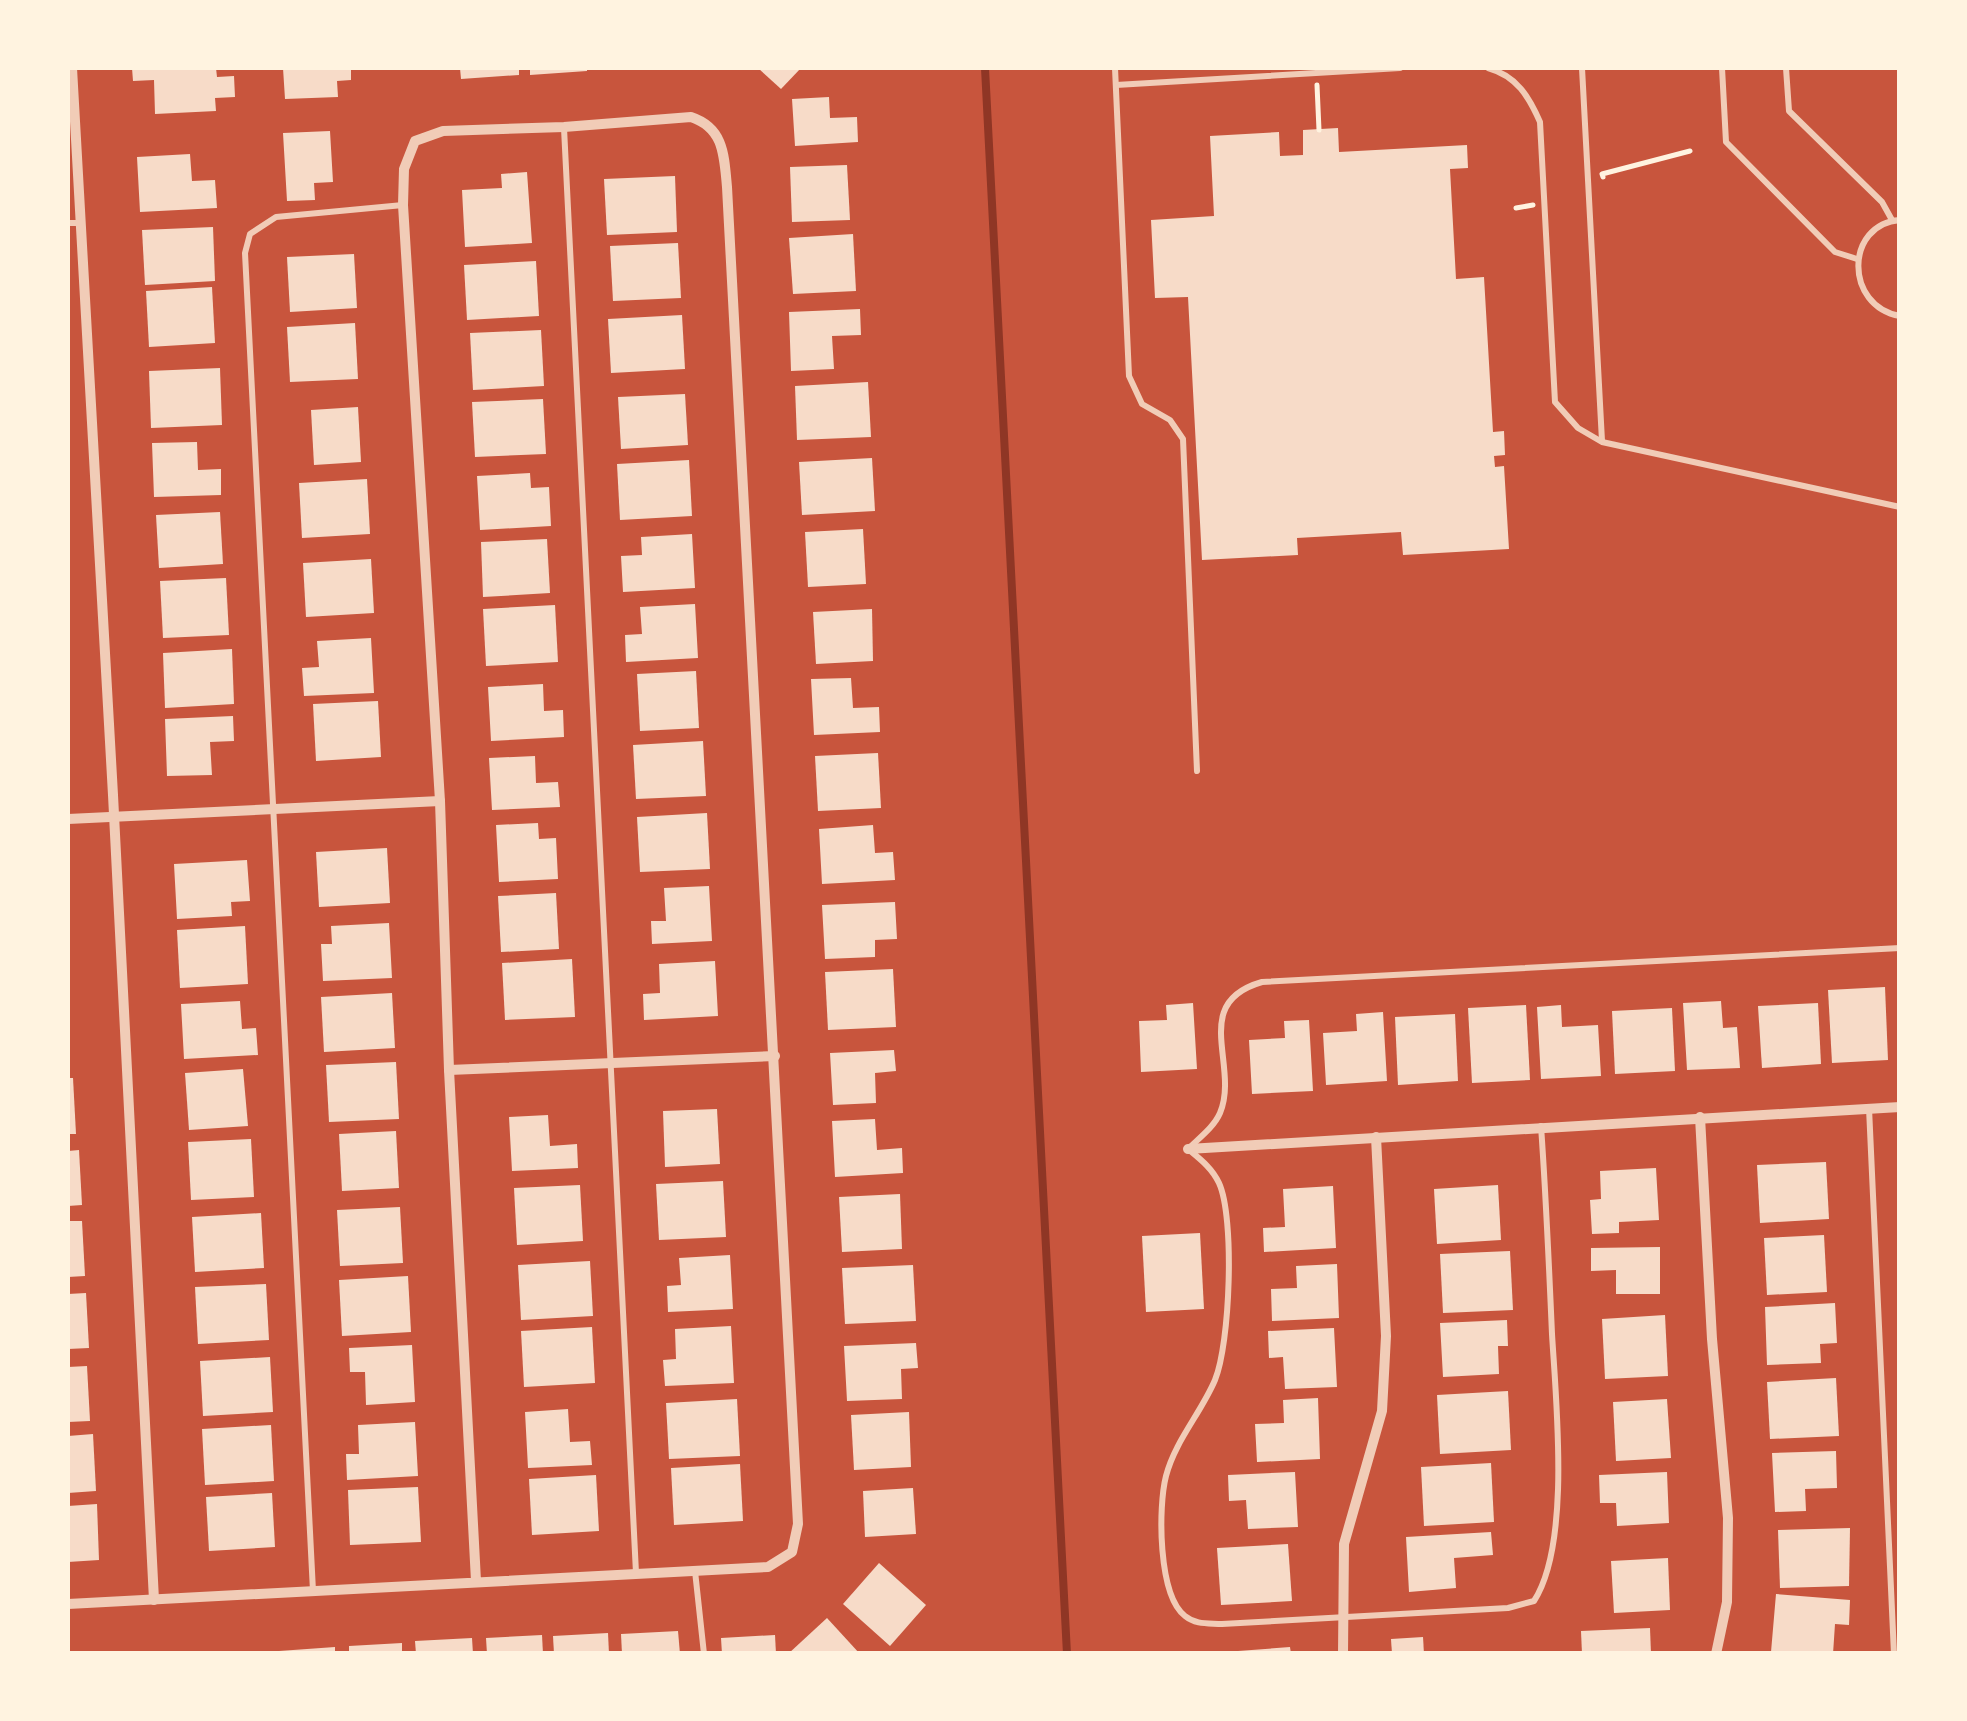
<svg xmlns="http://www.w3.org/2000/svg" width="1967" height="1721" font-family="'PT Serif',serif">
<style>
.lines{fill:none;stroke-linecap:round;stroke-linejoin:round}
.stream{stroke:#8f3625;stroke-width:8}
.building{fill:#f7dbc8}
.path{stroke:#fff3e0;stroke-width:5}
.service{stroke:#f1ccb7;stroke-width:6}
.minor{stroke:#f1ccb7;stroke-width:10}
</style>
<rect width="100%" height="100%" fill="#c8553d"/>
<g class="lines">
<!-- stream -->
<path class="stream" d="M985,68L1067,1654"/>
</g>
<!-- building -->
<g class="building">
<path d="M132,68H216L217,77L234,76L235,97L215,98L216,111L155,114L154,80L133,81Z"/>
<path d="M283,68H351V80L337,81L338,97L285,99Z"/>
<path d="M460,68H519V75L461,79Z"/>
<path d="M530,68H587V71L530,75Z"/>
<path d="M758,68H801L781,89Z"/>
<path d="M829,97L830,118L857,117L858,142L795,146L792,99Z"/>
<path d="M1338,128L1339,152L1467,145L1468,168L1450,169L1456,279L1484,277L1493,432L1504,431L1505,455L1494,456L1495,467L1504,466L1509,549L1403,555L1401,532L1297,538L1298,555L1202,560L1188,297L1155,298L1151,220L1214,216L1210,136L1279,132L1280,156L1303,155V130Z"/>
<path d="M330,131L333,182L314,183L315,200L287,201L283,133Z"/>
<path d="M190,154L192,181L215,180L217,208L140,212L137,157Z"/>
<path d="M847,165L850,220L792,222L790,167Z"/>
<path d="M527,172L532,243L465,247L462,190L502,188L501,174Z"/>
<path d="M675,176L677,232L607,235L604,179Z"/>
<path d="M213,227L215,281L145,285L142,230Z"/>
<path d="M853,234L856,291L793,294L789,238Z"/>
<path d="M678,243L681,298L613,301L610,246Z"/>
<path d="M354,254L357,308L290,312L287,257Z"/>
<path d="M536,261L539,316L467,320L464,265Z"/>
<path d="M212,287L215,343L149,347L146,291Z"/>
<path d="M860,309L861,335L832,336L834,369L791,371L789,312Z"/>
<path d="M682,315L685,369L611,373L608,319Z"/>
<path d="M355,323L358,379L290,382L287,327Z"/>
<path d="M541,330L544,386L473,390L470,333Z"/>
<path d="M220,368L222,425L151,428L149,371Z"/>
<path d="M868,382L871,437L797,440L795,386Z"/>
<path d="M685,394L688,445L621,449L618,397Z"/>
<path d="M543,399L546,454L475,457L472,402Z"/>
<path d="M358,407L361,462L314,465L311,410Z"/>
<path d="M197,442L198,470L221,469V495L154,497L152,443Z"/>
<path d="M872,458L875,511L802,515L799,462Z"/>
<path d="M689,460L692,516L620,520L617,464Z"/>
<path d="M530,473L531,488L549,487L551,526L480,530L477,476Z"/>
<path d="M367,479L370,534L302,538L299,483Z"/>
<path d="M220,512L223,564L159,568L156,515Z"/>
<path d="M863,529L866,584L808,587L805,532Z"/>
<path d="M692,534L695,588L623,592L621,556L642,555L641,537Z"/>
<path d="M547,539L550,593L483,597L481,542Z"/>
<path d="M371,559L374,613L306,617L303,563Z"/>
<path d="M226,578L229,635L163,638L160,581Z"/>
<path d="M695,604L698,658L626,662L625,635L642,634L640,607Z"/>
<path d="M555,605L558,662L486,666L483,609Z"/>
<path d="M872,609L873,661L816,664L813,612Z"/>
<path d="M371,638L374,693L304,696L302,668L319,667L317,641Z"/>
<path d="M232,649L234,704L165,708L163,653Z"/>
<path d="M696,671L699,728L640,731L637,674Z"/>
<path d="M851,678L853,708L879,707L880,732L814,735L811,679Z"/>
<path d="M543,684L544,711L563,710L564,737L491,741L488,687Z"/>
<path d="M378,701L381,757L316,761L313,704Z"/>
<path d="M233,716L234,741L210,742L212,775L167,776L165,719Z"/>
<path d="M703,741L706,796L636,799L633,745Z"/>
<path d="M878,753L881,808L818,811L815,756Z"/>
<path d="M535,756L536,783L558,782L560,807L492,810L489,758Z"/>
<path d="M707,813L710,869L640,872L637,817Z"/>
<path d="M538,823L539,839L556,838L558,879L499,882L496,825Z"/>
<path d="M873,825L875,853L893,852L895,880L822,884L819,829Z"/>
<path d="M387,848L390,903L319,907L316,852Z"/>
<path d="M247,860L250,901L231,902L232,916L177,919L174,864Z"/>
<path d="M709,886L712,941L652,944L651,921H666L664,888Z"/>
<path d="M556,893L559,949L501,952L498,896Z"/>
<path d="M895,902L897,939L875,940V957L825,959L822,905Z"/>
<path d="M389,923L392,978L323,981L321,944H332L331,926Z"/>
<path d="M245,926L248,984L180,988L177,930Z"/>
<path d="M572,959L575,1017L505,1020L502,963Z"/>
<path d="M715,961L718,1016L644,1020L643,994L660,993L659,964Z"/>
<path d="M893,969L896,1027L828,1030L825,972Z"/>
<path d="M1885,987L1888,1060L1832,1063L1828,990Z"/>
<path d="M392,993L395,1048L324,1052L321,997Z"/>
<path d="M240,1001L242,1029L256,1028L258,1055L184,1059L181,1004Z"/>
<path d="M1721,1001L1723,1028L1737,1027L1740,1068L1687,1070L1683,1003Z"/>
<path d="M1193,1003L1197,1069L1141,1072L1139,1021L1167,1020L1166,1005Z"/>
<path d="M1818,1003L1821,1064L1762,1068L1758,1006Z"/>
<path d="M1526,1005L1530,1080L1472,1083L1468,1008Z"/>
<path d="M1561,1005L1562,1027L1598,1025L1601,1076L1541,1079L1537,1007Z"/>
<path d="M1672,1008L1675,1071L1615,1074L1612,1011Z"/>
<path d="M1383,1012L1387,1081L1326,1085L1323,1033L1357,1031L1356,1014Z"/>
<path d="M1455,1014L1458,1081L1398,1085L1395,1017Z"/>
<path d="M1309,1020L1313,1091L1252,1094L1249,1040L1285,1038L1284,1021Z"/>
<path d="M894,1050L896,1071L875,1073L876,1103L833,1105L830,1053Z"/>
<path d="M396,1062L399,1119L329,1122L326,1065Z"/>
<path d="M243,1069L248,1126L189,1130L185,1073Z"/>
<path d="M68,1078H73L76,1134H68Z"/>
<path d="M717,1109L720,1164L665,1167L663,1111Z"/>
<path d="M548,1115L550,1146L577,1144L578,1168L512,1171L509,1117Z"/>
<path d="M875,1119L877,1150L902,1148L903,1173L835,1177L832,1121Z"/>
<path d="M396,1131L399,1188L342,1191L339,1134Z"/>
<path d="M251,1139L254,1197L191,1200L188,1142Z"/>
<path d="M79,1150L82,1205L68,1206V1151Z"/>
<path d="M1826,1162L1829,1219L1760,1223L1757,1165Z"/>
<path d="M1656,1168L1659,1220L1619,1222V1233L1592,1234L1590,1200L1601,1199L1600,1171Z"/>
<path d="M723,1181L726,1237L659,1240L656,1184Z"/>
<path d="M580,1185L583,1241L517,1245L514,1188Z"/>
<path d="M1498,1185L1501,1240L1437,1244L1434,1189Z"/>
<path d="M1333,1186L1336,1248L1264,1252L1263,1228L1285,1227L1283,1189Z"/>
<path d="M900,1194L902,1249L842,1252L839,1197Z"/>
<path d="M400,1207L403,1263L340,1266L337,1210Z"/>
<path d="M261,1213L264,1268L195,1272L192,1217Z"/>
<path d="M68,1221H82L85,1276L68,1277Z"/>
<path d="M1200,1233L1204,1309L1146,1312L1142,1236Z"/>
<path d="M1824,1235L1827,1292L1767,1295L1764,1238Z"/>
<path d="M1660,1247V1294H1616V1270L1591,1271V1248Z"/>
<path d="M1510,1251L1513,1310L1443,1313L1440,1254Z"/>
<path d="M730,1255L733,1309L668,1312L667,1286L681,1285L679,1258Z"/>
<path d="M590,1261L593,1316L521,1320L518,1265Z"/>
<path d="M1337,1264L1339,1318L1272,1321L1271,1289L1297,1288L1296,1266Z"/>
<path d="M913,1265L916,1321L845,1324L842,1268Z"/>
<path d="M408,1276L411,1332L342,1336L339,1280Z"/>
<path d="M266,1284L269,1340L198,1344L195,1287Z"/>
<path d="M86,1293L89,1348L68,1349V1294Z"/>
<path d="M1835,1303L1837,1343L1820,1344L1821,1363L1767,1365L1765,1307Z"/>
<path d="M1665,1315L1668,1376L1605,1379L1602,1319Z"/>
<path d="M1507,1320L1508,1346H1498L1499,1374L1443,1377L1440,1323Z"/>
<path d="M731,1326L734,1383L665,1386L663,1360L676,1359L675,1329Z"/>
<path d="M592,1327L595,1383L524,1387L521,1331Z"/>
<path d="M1334,1328L1337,1387L1285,1389L1283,1357L1269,1358L1268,1331Z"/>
<path d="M916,1343L918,1368L901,1369L902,1399L847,1401L844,1346Z"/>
<path d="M412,1345L415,1402L366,1405L365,1372H350L349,1348Z"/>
<path d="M270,1357L273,1412L203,1416L200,1361Z"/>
<path d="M87,1366L90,1421L68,1422V1367Z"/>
<path d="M1836,1378L1839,1436L1770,1439L1767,1382Z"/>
<path d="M1508,1391L1511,1450L1440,1454L1437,1395Z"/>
<path d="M1318,1398L1320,1459L1257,1462L1255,1424L1284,1423L1283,1400Z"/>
<path d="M737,1399L740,1456L669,1459L666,1403Z"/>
<path d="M1667,1399L1671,1458L1616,1461L1613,1402Z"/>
<path d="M568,1409L570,1442L590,1441L592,1465L528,1468L525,1412Z"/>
<path d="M909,1412L911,1467L854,1470L851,1415Z"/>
<path d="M415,1422L418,1476L347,1480L346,1454H359L358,1425Z"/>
<path d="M271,1425L274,1481L205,1485L202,1429Z"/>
<path d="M93,1434L96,1491L68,1493V1436Z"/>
<path d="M1836,1451L1837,1488L1805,1489L1806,1511L1775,1512L1772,1453Z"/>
<path d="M1491,1463L1494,1522L1424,1526L1421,1467Z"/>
<path d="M740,1464L743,1521L674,1525L671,1468Z"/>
<path d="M1295,1472L1298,1527L1248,1529L1246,1500L1229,1501L1228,1475Z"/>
<path d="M1667,1472L1669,1523L1617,1526L1616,1503H1600L1599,1475Z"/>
<path d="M596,1475L599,1531L532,1535L529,1479Z"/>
<path d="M418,1487L421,1542L350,1545L348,1490Z"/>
<path d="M913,1488L916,1534L865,1537L863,1491Z"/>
<path d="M272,1493L275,1547L209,1551L206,1497Z"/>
<path d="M97,1504L99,1560L68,1562V1506Z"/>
<path d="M1850,1528L1849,1586L1780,1588L1778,1530Z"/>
<path d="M1491,1532L1493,1555L1454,1558L1456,1588L1409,1592L1406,1537Z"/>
<path d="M1288,1544L1292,1601L1221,1605L1217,1548Z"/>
<path d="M1668,1558L1670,1610L1614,1613L1611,1561Z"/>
<path d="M879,1563L926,1605L890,1646L843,1604Z"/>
<path d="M1776,1594L1850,1600L1849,1625L1835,1624L1833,1654L1771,1652Z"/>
<path d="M827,1618L860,1654H788Z"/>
<path d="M1650,1628L1651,1654H1582L1581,1631Z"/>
<path d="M678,1631L680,1654H622L621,1634Z"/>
<path d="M608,1633L609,1654H554L553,1636Z"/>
<path d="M542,1635L543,1654H487L486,1638Z"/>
<path d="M775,1635L776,1654H722L721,1638Z"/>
<path d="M1423,1637L1424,1654H1392L1391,1639Z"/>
<path d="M472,1638L473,1654H416L415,1641Z"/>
<path d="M402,1643V1654H349V1646Z"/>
<path d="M335,1647V1654H279V1651Z"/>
<path d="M1290,1647L1291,1654H1238V1651Z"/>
</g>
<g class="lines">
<!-- path -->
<g class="path">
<path d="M1317,85L1319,130"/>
<path d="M1603,177L1602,174L1690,151"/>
<path d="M1516,208L1533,205"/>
</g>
<!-- service -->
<g class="service">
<path d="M1115,68L1129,376L1142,404L1170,420L1183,439L1197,771"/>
<path d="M1488,68C1517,76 1529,97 1540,122L1555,402L1578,428L1602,442L1900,507"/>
<path d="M1582,68L1602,441"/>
<path d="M1722,68L1726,142L1835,252L1857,259"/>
<path d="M1786,68L1789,111L1882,202L1892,220"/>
<path d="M1116,85L1400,68"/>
<path d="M564,128L636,1573"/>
<path d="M1900,220C1845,224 1844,306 1900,316"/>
<path d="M68,223H81"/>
<path d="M1869,1108L1894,1654"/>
<path d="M1541,1126C1546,1196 1549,1265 1552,1334C1556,1402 1571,1544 1534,1601L1508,1608L1222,1624C1208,1623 1196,1625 1185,1616C1158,1595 1158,1507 1166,1476C1175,1441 1201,1413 1215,1380C1230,1344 1235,1218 1219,1183C1212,1168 1200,1159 1188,1149C1199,1138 1214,1127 1220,1113C1240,1065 1189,1003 1262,982L1900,948"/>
<path d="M695,1571L704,1654"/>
<path d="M313,1591L245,253L250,234L276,217L403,205"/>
</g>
<!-- minor -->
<g class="minor">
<path d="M72,68L113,795L154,1600"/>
<path d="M68,819L440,801"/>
<path d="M449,1070L775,1056"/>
<path d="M1700,1117L1712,1339L1728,1518L1727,1602L1716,1654"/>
<path d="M1188,1149L1900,1107"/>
<path d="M68,1604L768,1567L792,1552L798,1524L727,187C724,155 724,128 691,117L564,127L443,131L415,141L404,169L403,205L440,801L449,1070L476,1581"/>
<path d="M1343,1654L1344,1544L1382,1411L1386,1336L1376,1137"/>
</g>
</g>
<!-- border -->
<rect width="1967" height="1721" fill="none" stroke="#fff3e0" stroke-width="140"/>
</svg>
